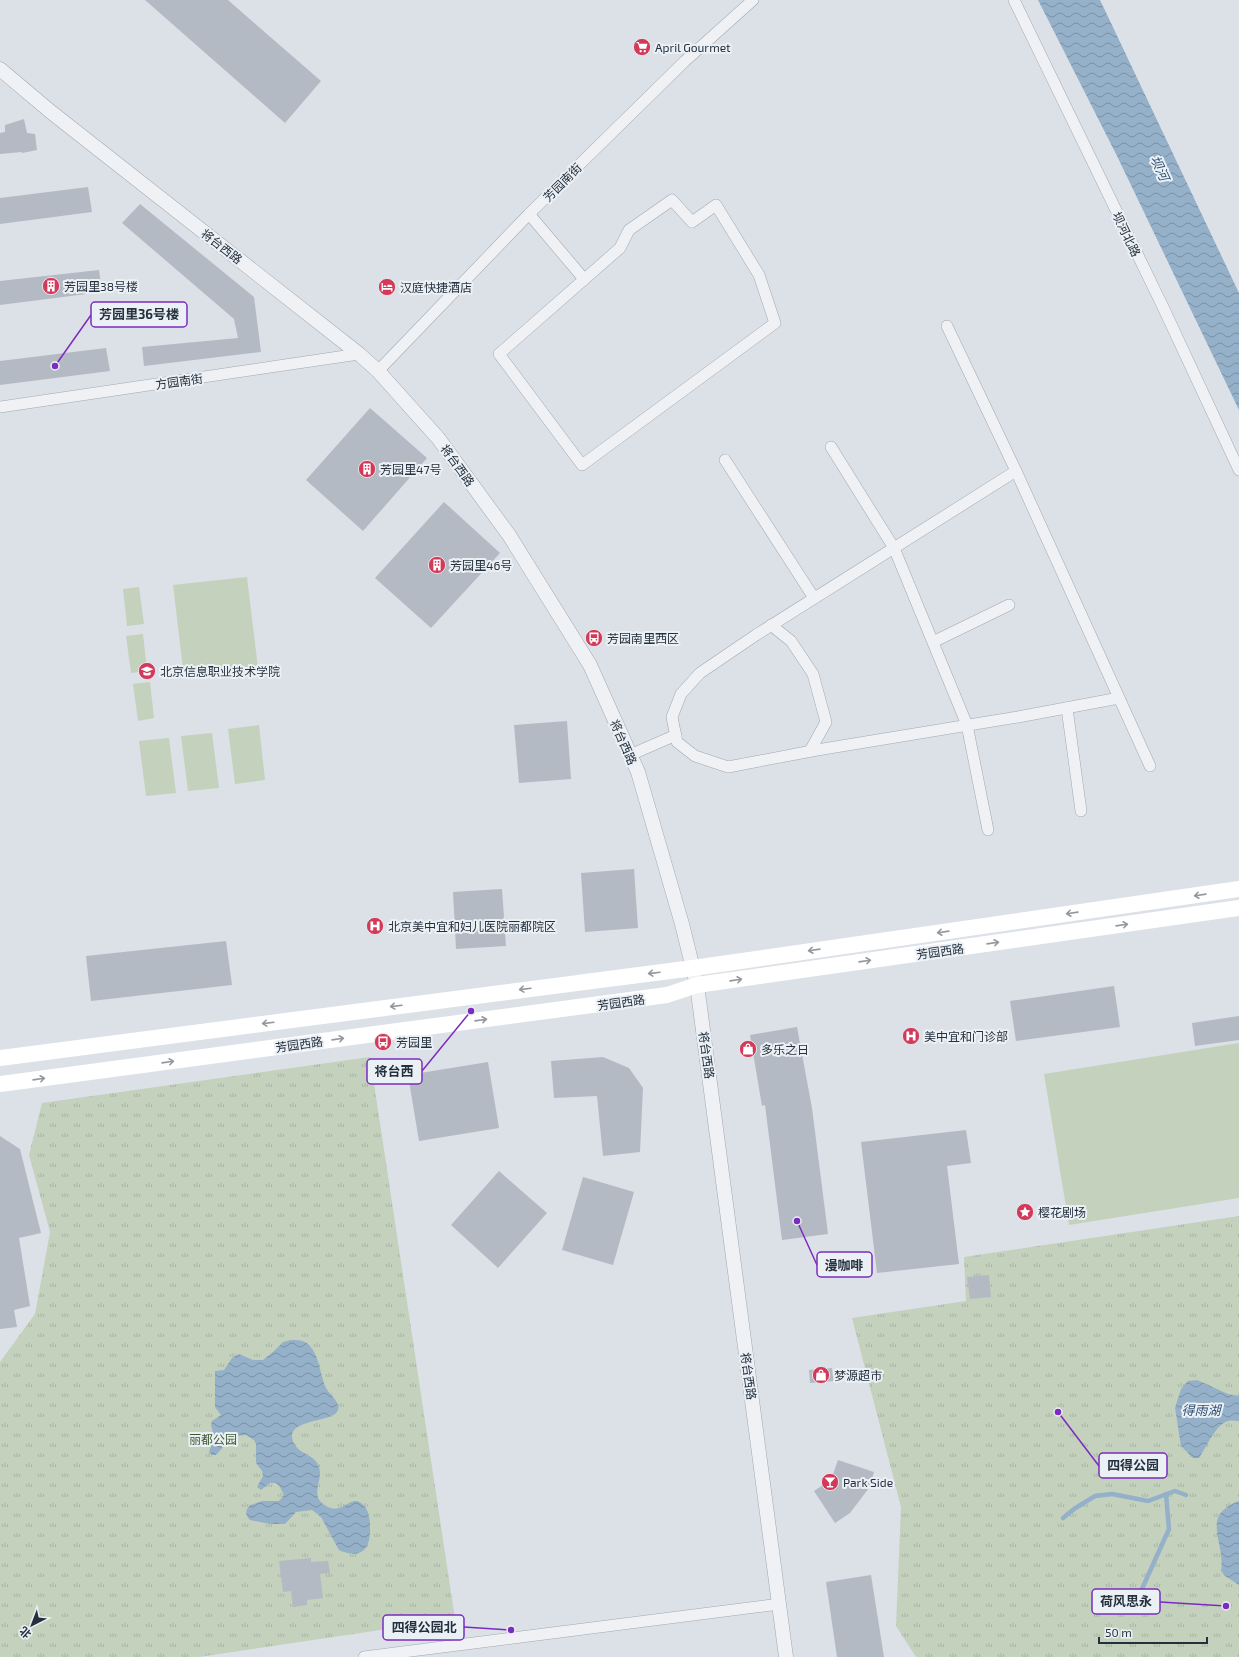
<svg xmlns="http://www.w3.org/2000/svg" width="1239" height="1657" font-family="'Exo 2','Noto Sans SC',sans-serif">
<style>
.park{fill:url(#park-tufts)}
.garden{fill:#c3d1bd}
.water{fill:url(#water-waves)}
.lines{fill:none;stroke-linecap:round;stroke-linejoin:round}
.stream{stroke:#95b1c9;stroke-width:4.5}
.building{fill:#b3bac4}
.minor-casing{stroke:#a1a8b1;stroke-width:12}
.tertiary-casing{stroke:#a1a8b1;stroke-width:15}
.minor{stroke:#eff1f5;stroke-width:11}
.tertiary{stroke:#eff1f5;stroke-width:14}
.secondary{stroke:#fff;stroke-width:16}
.oneway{stroke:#92989e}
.labels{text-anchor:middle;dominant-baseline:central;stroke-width:4;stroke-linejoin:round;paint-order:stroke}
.poi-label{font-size:12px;fill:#25303e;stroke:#ebf0f5;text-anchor:start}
.street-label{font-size:12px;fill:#25303e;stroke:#ebf0f5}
.park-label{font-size:12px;fill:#3c5a32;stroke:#ebf0f5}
.water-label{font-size:13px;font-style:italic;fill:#2e5073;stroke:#ebf0f5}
.leader{fill:none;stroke:#7b2cbf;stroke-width:1.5}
.callout-dot{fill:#7b2cbf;stroke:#ebf0f5;stroke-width:1.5}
.callout{fill:#ebf0f5;stroke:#7b2cbf;stroke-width:1.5}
.callout-label{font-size:13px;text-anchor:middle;font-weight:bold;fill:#25303e}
</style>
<defs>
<pattern id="park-tufts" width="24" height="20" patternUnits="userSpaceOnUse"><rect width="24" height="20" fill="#c3d1bd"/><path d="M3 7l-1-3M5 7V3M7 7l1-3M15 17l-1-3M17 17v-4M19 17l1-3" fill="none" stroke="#a7b4a4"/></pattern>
<pattern id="water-waves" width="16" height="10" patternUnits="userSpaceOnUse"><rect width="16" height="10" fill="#95b1c9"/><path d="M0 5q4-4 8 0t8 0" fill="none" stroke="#7990a5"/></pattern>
</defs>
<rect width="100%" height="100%" fill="#dce1e7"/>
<!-- park -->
<g class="park">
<path d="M370,1057L455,1619L199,1657H0V1362L35,1314L50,1232L29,1155L42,1103Z"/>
<path d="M1239,1216V1657H916L896,1626L901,1507L852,1318L966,1301L964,1257Z"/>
</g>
<!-- garden -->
<g class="garden">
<path d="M247,577L258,668L184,677L173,585Z"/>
<path d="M139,587L144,624L127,626L123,589Z"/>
<path d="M143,634L147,671L131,673L126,636Z"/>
<path d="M150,682L154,718L138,721L133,684Z"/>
<path d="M259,725L265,780L235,784L228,729Z"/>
<path d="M212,733L219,788L188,791L181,736Z"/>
<path d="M169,738L176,793L146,796L139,741Z"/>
<path d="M1239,1043V1198L1069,1225L1044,1074Z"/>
</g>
<!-- water -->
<g class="water">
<path d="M1038,0H1100L1111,23L1239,293V410L1117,156Z"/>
<path d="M291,1340C298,1340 303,1340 308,1344C319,1354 320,1373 325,1386C328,1394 343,1403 337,1412C330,1423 279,1419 295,1445C302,1456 315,1454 319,1467C324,1481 307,1497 328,1507C345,1515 352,1490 365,1507C369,1512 370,1520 370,1527C371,1549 361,1560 339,1550L321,1517L312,1510L296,1512L285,1524H270L250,1520C245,1515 245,1510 250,1505L263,1501H279L284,1495L280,1487L276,1483H270L261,1490L257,1487L263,1476L262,1471L256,1463V1444L254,1440L246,1435L233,1436L216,1455H212L209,1452L214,1437L211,1425L212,1421L221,1415L215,1407V1371L224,1370L232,1358L239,1354L253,1360H263L274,1351L283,1342Z"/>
<path d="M1197,1380L1228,1394L1239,1396V1421C1236,1421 1232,1420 1229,1421C1217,1422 1206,1448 1199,1458H1193L1181,1446L1175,1408L1181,1389L1188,1381Z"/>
<path d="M1239,1501V1585L1225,1576L1221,1571C1226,1542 1199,1516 1239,1501Z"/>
</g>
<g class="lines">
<!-- stream -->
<g class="stream">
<path d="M1063,1518L1074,1509L1095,1496L1112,1494L1148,1501L1175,1491L1186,1495"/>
<path d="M1132,1611L1169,1529L1166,1494"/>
</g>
</g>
<!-- building -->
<g class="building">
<path d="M145,0H228L321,81L285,123Z"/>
<path d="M24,119L27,133L35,134L37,150L22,153V152L0,154V133L5,132V125Z"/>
<path d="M88,187L92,212L0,224V198Z"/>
<path d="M140,204L254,297L261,352L144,366L142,347L238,338L234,319L122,223Z"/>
<path d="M99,270L102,292L0,305V281Z"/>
<path d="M106,348L110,371L0,385V361Z"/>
<path d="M370,408L427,458L363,531L306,480Z"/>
<path d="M444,502L500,553L431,628L375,578Z"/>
<path d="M567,721L571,779L519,783L514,725Z"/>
<path d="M634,869L638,928L585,932L581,873Z"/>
<path d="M502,889L506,946L456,949L453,892Z"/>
<path d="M226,941L232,985L91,1001L86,956Z"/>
<path d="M1114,986L1120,1027L1016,1041L1010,1001Z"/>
<path d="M1239,1016V1040L1195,1046L1192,1023Z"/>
<path d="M797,1027L812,1108L828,1234L782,1240L765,1105L762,1106L750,1035Z"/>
<path d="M603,1057L629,1068L643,1088L640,1152L603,1156L597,1096L554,1098L551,1061Z"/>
<path d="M488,1062L499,1128L419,1141L408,1075Z"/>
<path d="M966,1130L971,1163L947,1166L959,1264L877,1273L861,1142Z"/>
<path d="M0,1136L20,1149L41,1233L19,1238L30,1306L14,1310L17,1327L0,1329Z"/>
<path d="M499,1171L547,1213L498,1268L451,1225Z"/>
<path d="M583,1177L634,1192L613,1265L562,1250Z"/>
<path d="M989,1275L991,1297L970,1299L967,1277Z"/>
<path d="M832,1368L834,1381L810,1383L809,1370Z"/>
<path d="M838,1460L874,1472L869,1488L850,1513L835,1523L814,1491L826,1483L833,1474Z"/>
<path d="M311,1558V1562L328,1561L330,1573L320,1574L323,1598L307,1600V1605L293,1607L291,1591L283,1592L279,1561Z"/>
<path d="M871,1575L884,1657H837L826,1582Z"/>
</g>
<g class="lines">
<defs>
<g id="minor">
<path d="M1014,0L1163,307L1239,470"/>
<path d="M672,200L692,222L716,205L759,275L775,323L582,465L499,354L620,248L629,230Z"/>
<path d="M529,214L584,279"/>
<path d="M947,326L1016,471L1150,766"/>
<path d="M378,371L529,214L685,61L753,0"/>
<path d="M0,407L359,354"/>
<path d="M831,447L894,548L967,725L988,830"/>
<path d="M725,460L814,598"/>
<path d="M1016,471L756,635L700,673L681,694L672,717L677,742L695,756L728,767L817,750L1018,717L1119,698"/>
<path d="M771,625L791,641L813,674L826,722L810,751"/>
<path d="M933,642L1009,605"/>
<path d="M1067,708L1081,811"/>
<path d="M630,755L676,735"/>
<path d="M364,1657L780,1604"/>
</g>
<path id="tertiary" d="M0,69L51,112L359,354L378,371L438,438L509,535L590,665L638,772L682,924L697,985L786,1657"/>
</defs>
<!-- minor casing -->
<use href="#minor" class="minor-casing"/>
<!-- tertiary casing -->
<use href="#tertiary" class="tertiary-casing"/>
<!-- minor -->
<use href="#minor" class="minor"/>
<!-- tertiary -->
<use href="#tertiary" class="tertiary"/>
<!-- secondary -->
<g class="secondary">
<path d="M0,1058L693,968L1239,889"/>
<path d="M0,1084L667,995L697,985L1239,908"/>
</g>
</g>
<!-- one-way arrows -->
<defs><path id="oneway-shaft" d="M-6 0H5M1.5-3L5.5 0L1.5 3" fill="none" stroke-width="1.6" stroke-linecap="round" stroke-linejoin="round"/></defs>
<g class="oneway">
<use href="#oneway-shaft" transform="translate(1200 895) rotate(172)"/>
<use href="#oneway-shaft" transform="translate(1072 913) rotate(172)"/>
<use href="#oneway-shaft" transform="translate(1122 925) rotate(-8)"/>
<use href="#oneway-shaft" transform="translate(943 932) rotate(172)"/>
<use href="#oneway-shaft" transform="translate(993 943) rotate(-8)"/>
<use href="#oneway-shaft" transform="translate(814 950) rotate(172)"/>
<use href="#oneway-shaft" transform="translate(865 961) rotate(-8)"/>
<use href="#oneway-shaft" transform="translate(654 973) rotate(173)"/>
<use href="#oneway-shaft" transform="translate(736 980) rotate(-8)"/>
<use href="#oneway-shaft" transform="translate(525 989) rotate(173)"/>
<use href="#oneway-shaft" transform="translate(396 1006) rotate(173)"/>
<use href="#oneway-shaft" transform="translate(481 1020) rotate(-8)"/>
<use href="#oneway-shaft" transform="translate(268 1023) rotate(173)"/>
<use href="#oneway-shaft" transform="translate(338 1039) rotate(-8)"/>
<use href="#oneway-shaft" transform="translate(168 1062) rotate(-8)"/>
<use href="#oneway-shaft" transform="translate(39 1079) rotate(-8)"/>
</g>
<!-- icons -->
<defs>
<symbol id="supermarket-disc" viewBox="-11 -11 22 22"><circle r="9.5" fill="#d33a59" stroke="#ebf0f5"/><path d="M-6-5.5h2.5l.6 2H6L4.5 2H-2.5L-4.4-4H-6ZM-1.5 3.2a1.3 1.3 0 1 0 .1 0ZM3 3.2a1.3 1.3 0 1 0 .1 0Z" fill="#fff"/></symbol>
<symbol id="building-disc" viewBox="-11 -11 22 22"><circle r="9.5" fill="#d33a59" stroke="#ebf0f5"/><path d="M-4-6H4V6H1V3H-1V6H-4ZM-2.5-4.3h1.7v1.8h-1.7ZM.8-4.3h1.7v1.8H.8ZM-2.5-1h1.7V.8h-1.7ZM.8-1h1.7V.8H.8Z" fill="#fff"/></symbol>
<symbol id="hotel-disc" viewBox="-11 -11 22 22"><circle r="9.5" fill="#d33a59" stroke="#ebf0f5"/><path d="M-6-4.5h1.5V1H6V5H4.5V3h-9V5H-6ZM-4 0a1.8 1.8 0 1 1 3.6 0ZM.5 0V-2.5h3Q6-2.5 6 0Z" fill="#fff"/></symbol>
<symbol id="bus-disc" viewBox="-11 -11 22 22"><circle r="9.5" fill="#d33a59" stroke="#ebf0f5"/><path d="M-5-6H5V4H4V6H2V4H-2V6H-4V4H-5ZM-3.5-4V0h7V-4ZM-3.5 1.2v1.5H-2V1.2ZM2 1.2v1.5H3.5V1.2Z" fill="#fff"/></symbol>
<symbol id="university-disc" viewBox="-11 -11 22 22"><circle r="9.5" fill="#d33a59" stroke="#ebf0f5"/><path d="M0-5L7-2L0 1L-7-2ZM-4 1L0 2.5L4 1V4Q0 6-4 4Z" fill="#fff"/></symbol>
<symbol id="hospital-disc" viewBox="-11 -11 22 22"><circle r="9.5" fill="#d33a59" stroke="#ebf0f5"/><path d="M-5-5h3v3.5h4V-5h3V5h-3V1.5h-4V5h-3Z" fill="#fff"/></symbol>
<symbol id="shop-disc" viewBox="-11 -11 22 22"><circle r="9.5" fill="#d33a59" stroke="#ebf0f5"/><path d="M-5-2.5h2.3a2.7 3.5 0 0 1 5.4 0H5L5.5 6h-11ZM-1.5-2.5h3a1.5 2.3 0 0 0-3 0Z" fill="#fff"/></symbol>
<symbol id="sight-disc" viewBox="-11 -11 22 22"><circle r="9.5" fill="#d33a59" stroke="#ebf0f5"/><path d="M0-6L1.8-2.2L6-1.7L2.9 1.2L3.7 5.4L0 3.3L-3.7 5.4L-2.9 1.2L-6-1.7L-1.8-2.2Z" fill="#fff"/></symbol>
<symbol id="bar-disc" viewBox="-11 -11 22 22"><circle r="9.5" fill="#d33a59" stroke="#ebf0f5"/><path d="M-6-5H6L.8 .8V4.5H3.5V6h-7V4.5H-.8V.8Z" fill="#fff"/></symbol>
</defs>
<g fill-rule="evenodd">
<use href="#supermarket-disc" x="632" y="37" width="20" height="20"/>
<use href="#building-disc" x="41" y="276" width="20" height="20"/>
<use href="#hotel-disc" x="377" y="277" width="20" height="20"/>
<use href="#building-disc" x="357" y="459" width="20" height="20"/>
<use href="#building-disc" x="427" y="555" width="20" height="20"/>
<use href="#bus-disc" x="584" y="628" width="20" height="20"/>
<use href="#university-disc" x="137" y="661" width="20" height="20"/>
<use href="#hospital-disc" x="365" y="916" width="20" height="20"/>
<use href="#hospital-disc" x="901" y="1026" width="20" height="20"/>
<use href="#bus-disc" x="373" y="1032" width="20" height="20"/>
<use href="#shop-disc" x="738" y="1039" width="20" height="20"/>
<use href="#sight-disc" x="1015" y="1202" width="20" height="20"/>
<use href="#shop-disc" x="811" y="1365" width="20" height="20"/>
<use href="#bar-disc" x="820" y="1472" width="20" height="20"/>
</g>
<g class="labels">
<!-- poi labels -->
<g class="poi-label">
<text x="655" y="47">April Gourmet</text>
<text x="64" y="286">芳园里38号楼</text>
<text x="400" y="287">汉庭快捷酒店</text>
<text x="380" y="469">芳园里47号</text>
<text x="450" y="565">芳园里46号</text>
<text x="607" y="638">芳园南里西区</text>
<text x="160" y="671">北京信息职业技术学院</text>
<text x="388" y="926">北京美中宜和妇儿医院丽都院区</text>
<text x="924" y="1036">美中宜和门诊部</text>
<text x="396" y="1042">芳园里</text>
<text x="761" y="1049">多乐之日</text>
<text x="1038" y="1212">樱花剧场</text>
<text x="834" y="1375">梦源超市</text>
<text x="843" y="1482">Park Side</text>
</g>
<!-- street labels -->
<g class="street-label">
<text transform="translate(562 182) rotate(-45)">芳园南街</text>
<text transform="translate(1127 234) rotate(64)">坝河北路</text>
<text transform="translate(222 246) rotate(38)">将台西路</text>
<text transform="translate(179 381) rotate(-8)">方园南街</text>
<text transform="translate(458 465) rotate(54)">将台西路</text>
<text transform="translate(624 742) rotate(66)">将台西路</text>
<text transform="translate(940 951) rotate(-8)">芳园西路</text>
<text transform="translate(621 1002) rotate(-8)">芳园西路</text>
<text transform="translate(299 1044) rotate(-8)">芳园西路</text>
<text transform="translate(707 1055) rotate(82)">将台西路</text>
<text transform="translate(749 1376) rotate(82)">将台西路</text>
</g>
<!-- park labels -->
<g class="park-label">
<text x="213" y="1439">丽都公园</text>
</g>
<!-- water labels -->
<g class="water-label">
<text transform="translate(1160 168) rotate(65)">坝河</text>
<text x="1201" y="1410">得雨湖</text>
</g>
</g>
<!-- callouts -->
<path class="leader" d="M55 366L91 315M471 1011L422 1071M797 1221L817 1265M1058 1412L1099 1466M1226 1606L1160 1602M511 1630L464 1627"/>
<g class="callout-dot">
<circle cx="55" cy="366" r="4"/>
<circle cx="471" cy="1011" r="4"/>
<circle cx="797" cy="1221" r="4"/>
<circle cx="1058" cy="1412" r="4"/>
<circle cx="1226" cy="1606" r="4"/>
<circle cx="511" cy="1630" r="4"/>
</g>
<g class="callout">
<rect x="91" y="302" width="96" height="25" rx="4"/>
<rect x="367" y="1059" width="55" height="25" rx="4"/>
<rect x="817" y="1252" width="55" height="25" rx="4"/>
<rect x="1099" y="1453" width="68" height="25" rx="4"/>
<rect x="1092" y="1589" width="68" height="25" rx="4"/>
<rect x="383" y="1615" width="81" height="25" rx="4"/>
</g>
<g class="callout-label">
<text x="139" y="319">芳园里36号楼</text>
<text x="394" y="1076">将台西</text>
<text x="844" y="1270">漫咖啡</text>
<text x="1133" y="1470">四得公园</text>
<text x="1126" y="1606">荷风思永</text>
<text x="424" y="1632">四得公园北</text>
</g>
<!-- north arrow -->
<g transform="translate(32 1625) rotate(222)" stroke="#ebf0f5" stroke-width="3" paint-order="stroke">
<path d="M0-3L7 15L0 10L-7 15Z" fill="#25303e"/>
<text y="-6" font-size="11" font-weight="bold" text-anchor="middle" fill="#25303e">北</text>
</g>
<!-- scale -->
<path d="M1099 1637v6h108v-6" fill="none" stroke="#25303e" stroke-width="2"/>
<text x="1105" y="1637" font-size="12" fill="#25303e" stroke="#ebf0f5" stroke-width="3" paint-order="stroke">50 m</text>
</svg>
